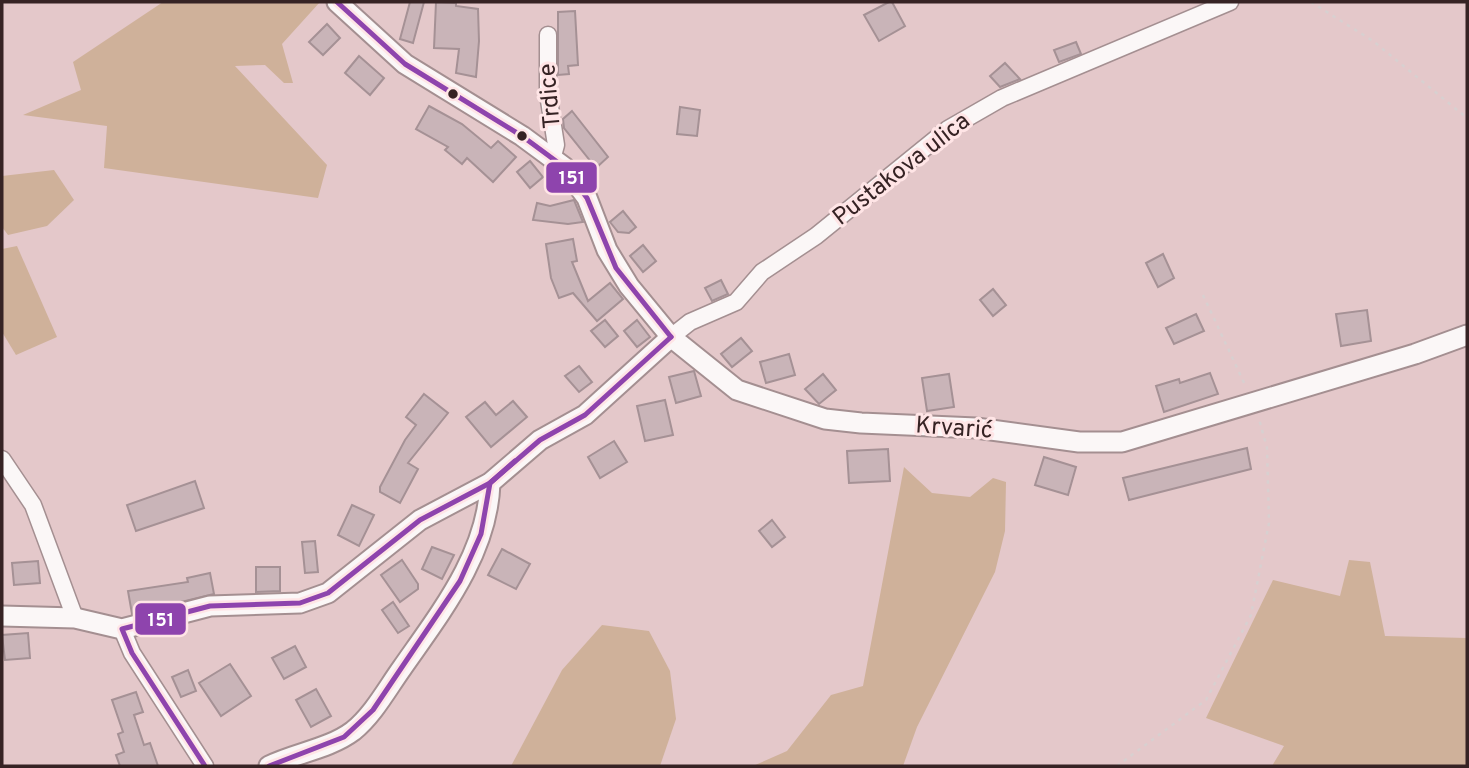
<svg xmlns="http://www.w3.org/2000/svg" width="1469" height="768" font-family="Overpass,sans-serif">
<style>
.green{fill:#cfb19a}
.building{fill:#c9b4b8;stroke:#a59195;stroke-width:2}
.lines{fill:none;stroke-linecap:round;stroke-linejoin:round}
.minor-casing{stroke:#a48f91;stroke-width:19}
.tertiary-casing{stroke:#a48f91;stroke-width:23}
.path{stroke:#d8d0d0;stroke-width:2.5;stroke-dasharray:3.5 5;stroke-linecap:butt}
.minor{stroke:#fbf7f7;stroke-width:16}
.tertiary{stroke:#fbf7f7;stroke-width:19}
.bus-1-casing{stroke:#ffe5e6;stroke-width:10}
.bus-1{stroke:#8e44ad;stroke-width:5}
.bus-dot{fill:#362324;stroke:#ffe5e6;stroke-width:2.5}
.labels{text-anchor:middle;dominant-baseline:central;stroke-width:6;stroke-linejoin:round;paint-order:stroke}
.street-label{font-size:24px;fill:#362324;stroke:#ffe5e6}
.line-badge{stroke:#ffe5e6;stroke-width:2.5}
.badge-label{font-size:19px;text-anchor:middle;font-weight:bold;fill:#fff}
</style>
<rect width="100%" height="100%" fill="#e4c8ca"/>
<!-- green -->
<g class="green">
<path d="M163,2H320L282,44L293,83H284L265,65L235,66L327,165L318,198L104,168L107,126L23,115L81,90L73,62Z"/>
<path d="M54,170L74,200L47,226L8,235L2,227V176Z"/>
<path d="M17,246L57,337L16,355L2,332V249Z"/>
<path d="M904,467L932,493L970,497L993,478L1006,482L1005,531L995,572L917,727L903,766H753L787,751L831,695L863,686Z"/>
<path d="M1349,560L1370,562L1385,636L1467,638V766H1272L1284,746L1206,718L1273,580L1340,596Z"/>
<path d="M602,625L649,631L670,671L676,719L660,766H511L562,670Z"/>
</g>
<!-- building -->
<g class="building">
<path d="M410,2H424L413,43L400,39Z"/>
<path d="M436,2L456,3V6L478,9L479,41L476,77L456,73L459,49L434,48Z"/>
<path d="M889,2H892L905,26L879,41L864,15Z"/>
<path d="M575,11L578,65L568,66L569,74L558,75V12Z"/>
<path d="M327,24L340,38L323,55L309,42Z"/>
<path d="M1076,42L1081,54L1059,62L1054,50Z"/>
<path d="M359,56L384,78L370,95L345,73Z"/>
<path d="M1005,63L1020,79L1000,87L990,76Z"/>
<path d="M429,106L462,124L491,148L498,141L516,157L493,182L467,158L462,164L445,150L448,147L416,129Z"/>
<path d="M680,107L700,110L697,136L677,134Z"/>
<path d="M572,111L608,157L596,168L564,128L563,119Z"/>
<path d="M530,161L543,177L530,188L517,172Z"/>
<path d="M574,200L583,222L568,224L533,220L537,203L550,206Z"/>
<path d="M623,211L636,227L629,233L618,232L610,222Z"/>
<path d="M573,239L577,261L572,262L588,301L610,283L623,299L597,321L573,293L559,298L551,278L546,244Z"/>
<path d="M643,245L656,261L643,272L630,256Z"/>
<path d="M1163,254L1174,278L1158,287L1146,263Z"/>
<path d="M721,280L728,294L712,301L705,288Z"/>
<path d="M993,289L1006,305L993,316L980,300Z"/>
<path d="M1367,310L1371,341L1341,346L1336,314Z"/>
<path d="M1196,314L1204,331L1174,344L1166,328Z"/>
<path d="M605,320L618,336L605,347L591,331Z"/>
<path d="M637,320L650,337L637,347L624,331Z"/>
<path d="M741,338L752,351L732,367L721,354Z"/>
<path d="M789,354L795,375L766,383L760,362Z"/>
<path d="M579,366L592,382L579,392L565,376Z"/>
<path d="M694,371L701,396L676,403L669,377Z"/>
<path d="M1210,373L1218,394L1164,412L1156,386L1179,379L1180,383Z"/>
<path d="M823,374L836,390L819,404L805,389Z"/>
<path d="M949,374L954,407L927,411L922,378Z"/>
<path d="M424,394L448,413L408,463L418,469L400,503L380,492V487L405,440L416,425L406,417Z"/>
<path d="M665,400L673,435L645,441L637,406Z"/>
<path d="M513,401L527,417L491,447L466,417L485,402L496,415Z"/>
<path d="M614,441L627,462L600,478L588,457Z"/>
<path d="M1247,448L1251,469L1129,500L1123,478Z"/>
<path d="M888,449L890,481L849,483L847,451Z"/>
<path d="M1044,457L1076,467L1068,495L1035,485Z"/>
<path d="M195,481L204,508L136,531L127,505Z"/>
<path d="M352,505L374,515L359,546L338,535Z"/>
<path d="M772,520L785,537L772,547L759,531Z"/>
<path d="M315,541L318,572L305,573L302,542Z"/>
<path d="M432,547L454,555L442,579L422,569Z"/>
<path d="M502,549L530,564L516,589L488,575Z"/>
<path d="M402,560L418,584V589L400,602L381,575Z"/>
<path d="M38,561L40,583L14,585L12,563Z"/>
<path d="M256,567H280V591L256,592Z"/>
<path d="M210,573L214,594L132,614L128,591L188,582L187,578Z"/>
<path d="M393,602L409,626L398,633L382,610Z"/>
<path d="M28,633L30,658L5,660L2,635Z"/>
<path d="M295,646L306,667L284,679L272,658Z"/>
<path d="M230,664L251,696L221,716L199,683Z"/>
<path d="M188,670L196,691L181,697L172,677Z"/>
<path d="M316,689L331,716L311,727L296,700Z"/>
<path d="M136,692L143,712L134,715L144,745L150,743L158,766H120L116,755L124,752L118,734L123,732L112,700Z"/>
</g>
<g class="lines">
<defs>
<g id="minor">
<path d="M548,35V94L556,145L553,156"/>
<path d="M671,337L690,322L736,302L762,272L816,236L948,129L1002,98L1230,2"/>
<path d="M2,459L33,505L75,618"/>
<path d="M122,629L132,653L205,766"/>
</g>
<g id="tertiary">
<path d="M337,2L405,64L522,136L564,167L587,198L607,250L629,286L671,337L737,390L825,419L861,423L976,428L1079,442H1122L1415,354L1467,335"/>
<path d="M2,616L75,618L122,629L210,606L300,603L328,593L420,520L490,483L540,440L585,415L671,337"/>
<path d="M269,766C295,753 329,749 353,731C373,715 387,689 402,668C441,612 488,553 490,483"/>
</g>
</defs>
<!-- minor casing -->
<use href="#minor" class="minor-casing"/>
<!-- tertiary casing -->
<use href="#tertiary" class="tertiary-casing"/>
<!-- path -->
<g class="path">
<path d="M1311,2L1373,41L1467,118"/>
<path d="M1203,295L1246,387"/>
<path d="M1117,766L1206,700L1251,615L1269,523L1267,448L1259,419"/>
</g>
<!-- minor -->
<use href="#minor" class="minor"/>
<!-- tertiary -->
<use href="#tertiary" class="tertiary"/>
<defs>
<g id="bus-1">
<path d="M337,2L405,64L522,136L564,167L587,198L616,268L671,337"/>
<path d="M205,766L132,653L122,629L210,606L300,603L328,593L420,520L490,483L540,440L585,415L671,337"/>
<path d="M269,766L344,737L373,710L460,581L481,534L490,483L515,461"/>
</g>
</defs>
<!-- bus-1 casing -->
<use href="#bus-1" class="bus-1-casing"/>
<!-- bus-1 -->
<use href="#bus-1" class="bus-1"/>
</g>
<!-- markers -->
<g class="bus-dot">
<circle cx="453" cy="94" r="6"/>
<circle cx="522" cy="136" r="6"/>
</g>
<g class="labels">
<!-- street labels -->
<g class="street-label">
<text transform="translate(551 96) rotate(-95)">Trdice</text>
<text transform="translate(902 170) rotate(-38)">Pustakova ulica</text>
<text transform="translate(954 429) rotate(4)">Krvarić</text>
</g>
</g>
<g class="line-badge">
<rect x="545" y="161" width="53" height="33" rx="7" fill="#8e44ad"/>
<rect x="134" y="602" width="53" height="34" rx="7" fill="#8e44ad"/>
</g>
<g class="badge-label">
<text x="572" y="184">151</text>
<text x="161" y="626">151</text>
</g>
<!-- border -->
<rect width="1469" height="768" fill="none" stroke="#362324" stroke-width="7"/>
</svg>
